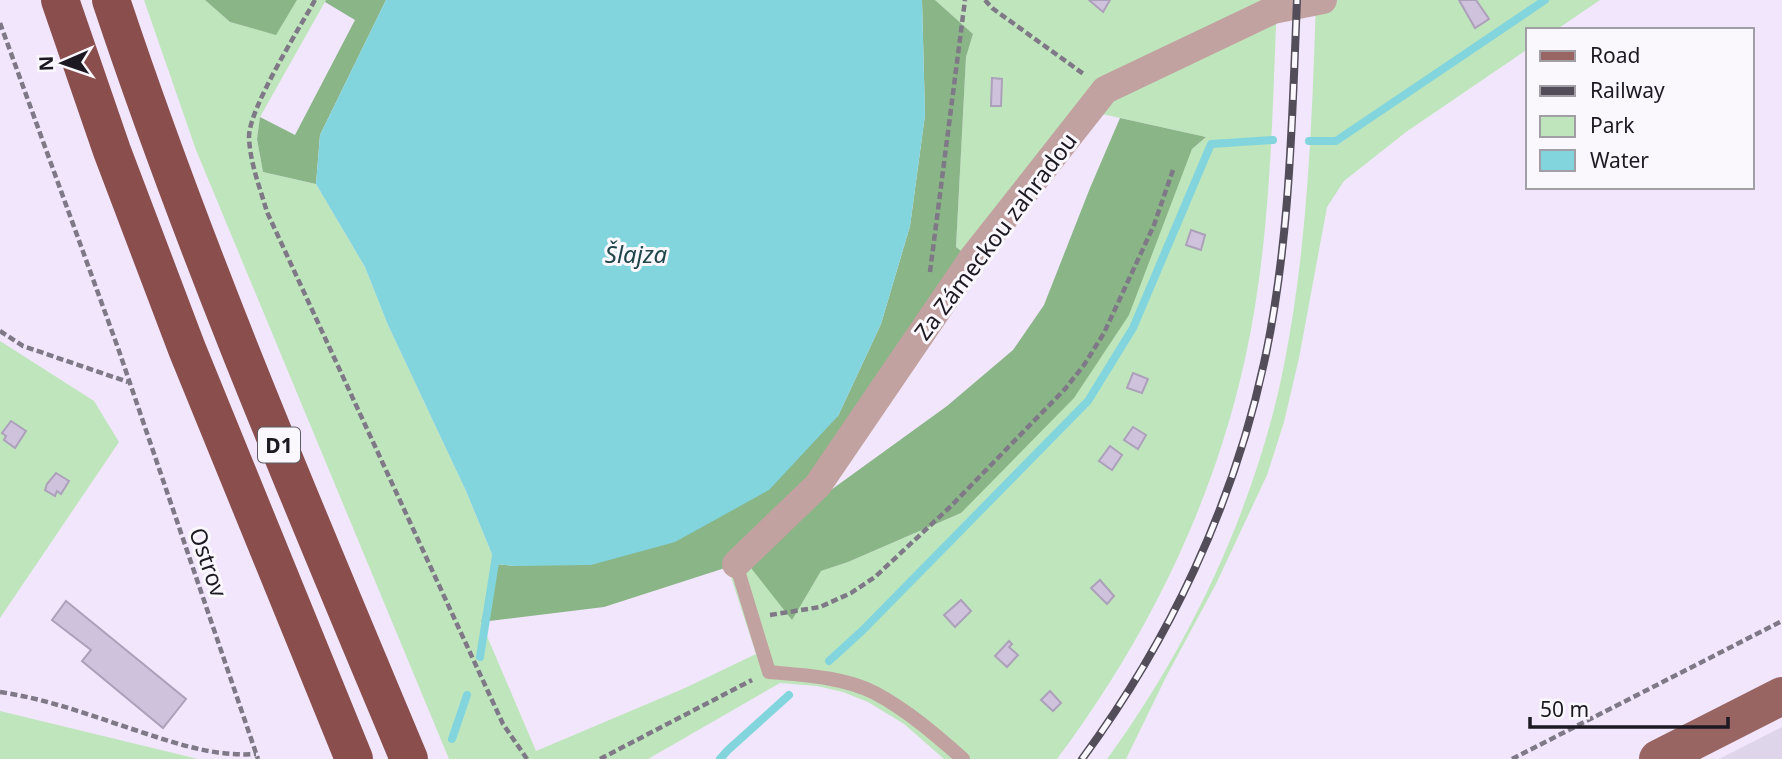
<svg xmlns="http://www.w3.org/2000/svg" width="1782" height="759" font-family="'Noto Sans',sans-serif">
<style>
.industrial{fill:#ded5ea}
.green{fill:#bfe5bc}
.forest{fill:#8ab587}
.water{fill:#83d5dd}
.lines{fill:none;stroke-linecap:round;stroke-linejoin:round}
.stream{stroke:#83d5dd;stroke-width:8}
.building{fill:#cfc2dd;stroke:#ada0ba;stroke-width:2}
.path{stroke:#7f7887;stroke-width:4.5;stroke-dasharray:7 3.5;stroke-linecap:butt}
.lane{stroke:#c1a2a0;stroke-width:14}
.street{stroke:#c1a2a0;stroke-width:28}
.primary{stroke:#996563;stroke-width:38}
.highway{stroke:#8a4e4d;stroke-width:38}
.rail-casing{stroke:#534d59;stroke-width:8}
.rail{stroke:#faf7fd;stroke-width:5;stroke-dasharray:16;stroke-linecap:butt}
.labels{text-anchor:middle;dominant-baseline:central;stroke-width:6;stroke-linejoin:round;paint-order:stroke}
.shield{fill:#faf7fd;stroke:#5f5c64;stroke-width:2}
.shield-label{font-size:21px;font-weight:bold;fill:#1d1922}
.street-label{font-size:23px;fill:#1d1922;stroke:#faf7fd}
.water-label{font-size:24px;font-style:italic;fill:#1e4549;stroke:#faf7fd}
</style>
<rect width="100%" height="100%" fill="#f1e6fc"/>
<!-- industrial -->
<path class="industrial" d="M1782,727V759H1719Z"/>
<!-- green -->
<g class="green">
<path d="M144,0H205L230,22L275,34L297,0H326L260,117L257,139L263,172L316,184L365,267L388,325L466,491L496,564L481,622L536,751L685,688L756,654L729,571L741,553L792,619L821,571L848,562L961,513L1192,149L1206,137L1102,114L981,267L956,247L966,57L973,34L935,0H1277C1272,120 1271,242 1245,359C1213,505 1146,640 1057,759H944L904,724L868,702L843,692L817,686L780,683L648,759H449L196,150Z"/>
<path d="M1316,0H1600L1556,30H1528V49L1406,132L1344,181L1327,207L1299,358L1284,422L1267,475L1216,584L1166,677L1126,759H1107C1190,646 1257,503 1284,365C1308,244 1312,122 1316,0Z"/>
<path d="M0,341L94,401L119,442L0,618Z"/>
<path d="M0,711L198,759H0Z"/>
</g>
<!-- forest -->
<g class="forest">
<path d="M205,0H297L276,35L230,22Z"/>
<path d="M326,0H386L320,135L316,184L263,172L257,139L260,117L295,135L355,20L325,2Z"/>
<path d="M922,0H935L973,34L966,57L956,247L981,267L824,495L947,406L1013,350L1044,305L1090,188L1120,118L1206,137L1192,149L1129,315L1074,398L961,513L848,562L821,571L792,620L740,554L725,568L604,607L481,622L496,564L514,566L838,416L881,324L910,226L925,115Z"/>
</g>
<!-- water -->
<path class="water" d="M386,0H922L925,115L910,226L881,324L838,416L769,490L675,542L591,565L514,566L496,564L466,491L388,325L365,267L316,184L320,135Z"/>
<g class="lines">
<!-- stream -->
<g class="stream">
<path d="M1309,141H1336L1545,0"/>
<path d="M480,657L496,556"/>
<path d="M829,661L863,630L1088,401L1133,328L1211,144L1273,140"/>
<path d="M452,739L467,695"/>
<path d="M720,759L728,750L789,695"/>
</g>
</g>
<!-- building -->
<g class="building">
<path d="M1089,0H1110L1103,12Z"/>
<path d="M1459,0H1476L1489,19L1475,28Z"/>
<path d="M992,78L1002,79L1001,106H991Z"/>
<path d="M1191,230L1205,235L1201,250L1186,245Z"/>
<path d="M1133,373L1148,379L1142,393L1127,388Z"/>
<path d="M11,421L26,431L15,448L4,440L6,436L2,433Z"/>
<path d="M1133,427L1146,435L1138,449L1124,440Z"/>
<path d="M1110,446L1122,455L1112,470L1099,461Z"/>
<path d="M56,473L69,481L61,494L57,491L55,496L45,490L47,484Z"/>
<path d="M1100,580L1114,596L1107,604L1091,588Z"/>
<path d="M961,600L971,611L955,627L944,615Z"/>
<path d="M66,601L186,699L163,728L82,661L91,650L52,620Z"/>
<path d="M1009,641L1012,644L1009,647L1018,655L1007,667L995,656Z"/>
<path d="M1050,691L1061,703L1053,711L1041,700Z"/>
</g>
<g class="lines">
<!-- path -->
<g class="path">
<path d="M315,0C299,29 249,108 249,137C250,163 260,188 267,212L503,724L527,759"/>
<path d="M985,0L992,8L1085,75"/>
<path d="M0,23L118,348L258,759"/>
<path d="M930,272L965,0"/>
<path d="M0,331L23,346L128,382"/>
<path d="M770,615L820,607L851,593L875,577L950,507L1065,389L1084,365L1104,333L1154,225L1174,167"/>
<path d="M0,692C47,699 90,715 135,730C175,743 213,757 256,754"/>
<path d="M600,759L752,680"/>
<path d="M1512,759L1782,621"/>
</g>
<!-- lane -->
<path class="lane" d="M736,564L769,672C803,675 844,677 875,693C907,710 936,735 963,759"/>
<!-- street -->
<path class="street" d="M736,564L818,485L972,259L1105,90L1273,10L1323,0"/>
<!-- primary -->
<path class="primary" d="M1658,759L1782,696"/>
<!-- highway -->
<g class="highway">
<path d="M60,0L112,151L187,349L354,759"/>
<path d="M111,0C197,258 304,508 409,759"/>
</g>
<defs>
<path id="rail" d="M1082,759C1169,641 1233,506 1264,363C1290,244 1292,121 1297,0"/>
</defs>
<!-- rail casing -->
<use href="#rail" class="rail-casing"/>
<!-- rail -->
<use href="#rail" class="rail"/>
</g>
<g class="labels">
<!-- shield labels -->
<rect class="shield" x="258" y="427.5" width="42" height="35" rx="5"/>
<g class="shield-label">
<text x="279" y="445">D1</text>
</g>
<!-- street labels -->
<g class="street-label">
<text transform="translate(995 236) rotate(-53)">Za Zámeckou zahradou</text>
<text transform="translate(209 562) rotate(71)">Ostrov</text>
</g>
<!-- water labels -->
<g class="water-label">
<text x="636" y="253">Šlajza</text>
</g>
</g>
<!-- legend -->
<rect x="1526" y="28" width="228" height="161" fill="#faf7fd" stroke="#a29ea5" stroke-width="2"/>
<rect x="1540" y="51" width="35" height="10" fill="#996563" stroke="#a29ea5" stroke-width="2"/>
<text x="1590" y="63" font-size="21" fill="#1d1922">Road</text>
<rect x="1540" y="86" width="35" height="10" fill="#534d59" stroke="#a29ea5" stroke-width="2"/>
<text x="1590" y="98" font-size="21" fill="#1d1922">Railway</text>
<rect x="1540" y="116" width="35" height="21" fill="#bfe5bc" stroke="#a29ea5" stroke-width="2"/>
<text x="1590" y="133" font-size="21" fill="#1d1922">Park</text>
<rect x="1540" y="150" width="35" height="21" fill="#83d5dd" stroke="#a29ea5" stroke-width="2"/>
<text x="1590" y="168" font-size="21" fill="#1d1922">Water</text>
<!-- north arrow -->
<g transform="translate(63 63) rotate(268)" stroke="#faf7fd" stroke-width="5" paint-order="stroke">
<path d="M0-5L12 26L0 18L-12 26Z" fill="#1d1922"/>
<text y="-10" font-size="19" font-weight="bold" text-anchor="middle" fill="#1d1922">N</text>
</g>
<!-- scale -->
<path d="M1530 717v10h198v-10" fill="none" stroke="#1d1922" stroke-width="3.5"/>
<text x="1540" y="717" font-size="21" fill="#1d1922" stroke="#faf7fd" stroke-width="5" paint-order="stroke">50 m</text>
</svg>
